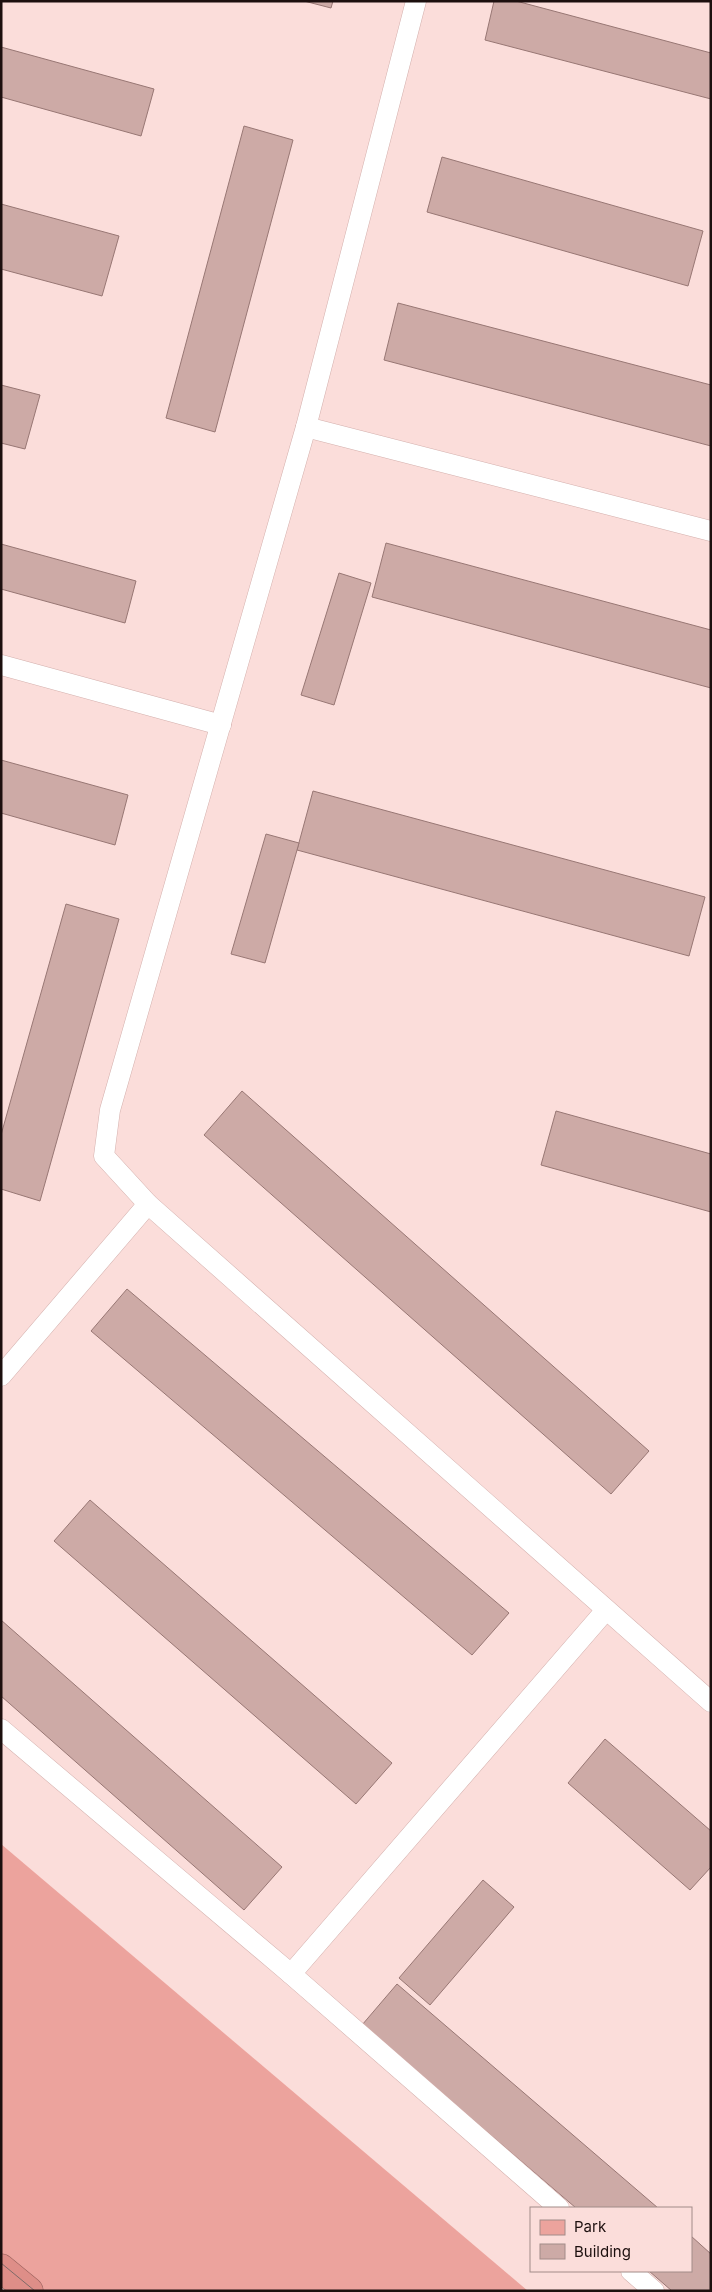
<svg xmlns="http://www.w3.org/2000/svg" width="712" height="2292" font-family="Inter,sans-serif">
<style>
.green{fill:#eca39d}
.building{fill:#cdaaa6;stroke:#987774}
.lines{fill:none;stroke-linecap:round;stroke-linejoin:round}
.lane-casing{stroke:#d4b0ad;stroke-width:21}
.highway-casing{stroke:#9a625d;stroke-width:29}
.lane{stroke:#fff;stroke-width:20}
.highway{stroke:#de8e88;stroke-width:28}
.tram{stroke:#7e6a68;stroke-width:1}
</style>
<rect width="100%" height="100%" fill="#fbddda"/>
<!-- green -->
<path class="green" d="M1,1844L528,2291H27L1,2268Z"/>
<!-- building -->
<g class="building">
<path d="M304,1H333L331,8Z"/>
<path d="M494,1H516L711,53V99L485,40Z"/>
<path d="M1,47L154,89L141,136L1,97Z"/>
<path d="M244,126L293,140L215,432L166,418Z"/>
<path d="M442,157L703,231L688,286L427,212Z"/>
<path d="M1,204L119,236L102,296L1,269Z"/>
<path d="M398,303L711,385V446L384,360Z"/>
<path d="M1,385L40,395L25,449L1,443Z"/>
<path d="M386,543L711,630V688L372,597Z"/>
<path d="M1,544L136,581L125,623L1,589Z"/>
<path d="M339,573L371,583L334,705L301,695Z"/>
<path d="M1,760L128,795L115,845L1,813Z"/>
<path d="M313,791L705,897L689,956L297,850Z"/>
<path d="M266,834L299,843L265,963L231,954Z"/>
<path d="M66,904L119,919L40,1201L1,1189V1135Z"/>
<path d="M242,1091L649,1451L611,1494L204,1135Z"/>
<path d="M556,1111L711,1154V1212L541,1165Z"/>
<path d="M127,1289L509,1613L472,1655L91,1331Z"/>
<path d="M90,1500L392,1763L356,1804L54,1541Z"/>
<path d="M1,1620L282,1867L244,1910L1,1696Z"/>
<path d="M605,1739L711,1831V1867L690,1890L568,1783Z"/>
<path d="M483,1880L514,1907L430,2005L399,1978Z"/>
<path d="M397,1984L658,2208H576L362,2025Z"/>
<path d="M691,2236L711,2254V2291H672L649,2271H691Z"/>
</g>
<g class="lines">
<defs>
<g id="lane">
<path d="M416,1L306,427L110,1110L104,1156L148,1204L711,1702"/>
<path d="M306,427L711,531"/>
<path d="M1,665L221,725"/>
<path d="M1,1376L148,1204"/>
<path d="M1,1729L291,1974L559,2208"/>
<path d="M291,1974L606,1610"/>
<path d="M631,2271L654,2291"/>
</g>
<path id="highway" d="M1,2268L29,2291"/>
</defs>
<!-- lane casing -->
<use href="#lane" class="lane-casing"/>
<!-- highway casing -->
<use href="#highway" class="highway-casing"/>
<!-- lane -->
<use href="#lane" class="lane"/>
<!-- highway -->
<use href="#highway" class="highway"/>
<!-- tram -->
<path class="tram" d="M1,2263L35,2291"/>
</g>
<!-- border -->
<rect width="712" height="2292" fill="none" stroke="#1c0f0e" stroke-width="5"/>
<!-- legend -->
<rect x="530" y="2207" width="162" height="65" fill="#fbddda" stroke="#a28b88"/>
<rect x="540" y="2220" width="25" height="15" fill="#eca39d" stroke="#a28b88"/>
<text x="574" y="2232" font-size="15" fill="#1c0f0e">Park</text>
<rect x="540" y="2244" width="25" height="15" fill="#cdaaa6" stroke="#a28b88"/>
<text x="574" y="2257" font-size="15" fill="#1c0f0e">Building</text>
</svg>
